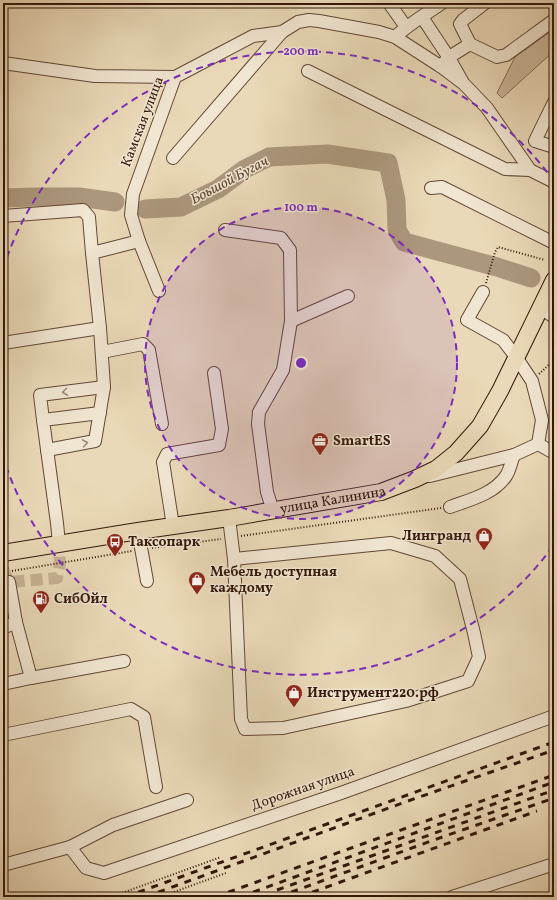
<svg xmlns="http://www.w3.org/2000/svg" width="557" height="900" font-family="Vollkorn,serif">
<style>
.green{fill:#cbb89b;stroke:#806853}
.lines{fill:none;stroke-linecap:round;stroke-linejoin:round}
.river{stroke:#ac977d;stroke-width:19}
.minor-tunnel{stroke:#c6b295;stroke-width:12;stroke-dasharray:12 6;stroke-linecap:butt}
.minor-casing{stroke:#624836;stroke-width:14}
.major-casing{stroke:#34170b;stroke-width:18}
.path{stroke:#34170b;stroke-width:2;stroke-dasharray:1 2;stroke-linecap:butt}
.minor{stroke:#f1e6d1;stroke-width:12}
.major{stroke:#ead9b8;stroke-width:16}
.rail{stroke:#34170b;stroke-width:3;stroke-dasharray:7 7;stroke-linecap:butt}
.oneway{stroke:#9c8978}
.ring{fill:none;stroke:#7b2cbf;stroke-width:2;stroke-dasharray:7 5}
.labels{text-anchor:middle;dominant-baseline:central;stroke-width:3;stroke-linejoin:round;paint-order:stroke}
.street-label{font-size:14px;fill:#34170b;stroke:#f1e6d1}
.poi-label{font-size:14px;font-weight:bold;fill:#34170b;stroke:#f1e6d1;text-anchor:start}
.water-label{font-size:15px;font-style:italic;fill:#644a39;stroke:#f1e6d1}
.centre{fill:#7b2cbf;stroke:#f1e6d1;stroke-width:2}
.ring-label{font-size:12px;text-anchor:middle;font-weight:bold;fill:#7b2cbf;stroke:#f1e6d1;stroke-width:3;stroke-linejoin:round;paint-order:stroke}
</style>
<rect width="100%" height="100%" fill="#ead9b8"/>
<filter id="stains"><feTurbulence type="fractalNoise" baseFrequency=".005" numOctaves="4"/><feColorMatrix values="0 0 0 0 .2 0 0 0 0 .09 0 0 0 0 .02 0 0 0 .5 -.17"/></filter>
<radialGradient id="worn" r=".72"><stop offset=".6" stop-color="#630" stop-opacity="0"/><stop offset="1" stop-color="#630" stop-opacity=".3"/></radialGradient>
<!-- green -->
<path class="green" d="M554,29V51L502,98L497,93L515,57Z"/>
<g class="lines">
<!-- river -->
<g class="river">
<path d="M3,198L35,197H79L115,202"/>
<path d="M145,209L181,207L218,189L245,169L269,157L327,154L388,163L396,200L397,230L404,242L497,267L531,278"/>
</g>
<!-- minor-tunnel -->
<path class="minor-tunnel" d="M3,569L9,582L57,578L60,563L59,544"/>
<defs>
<g id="minor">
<path d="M389,3L406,27"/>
<path d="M422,17L449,58L462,81"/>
<path d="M395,37C409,24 426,14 442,3"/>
<path d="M470,44L497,57L506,55L554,20"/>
<path d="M3,63L95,76L175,77"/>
<path d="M440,66L454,54L470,44L460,24L463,20L485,3"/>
<path d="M308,71L505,169L530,170"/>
<path d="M554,102L535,141L554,147"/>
<path d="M173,158L282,32"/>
<path d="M431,188L442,187L554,243"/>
<path d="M3,216L83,210L89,217L92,253L100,328L104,387L95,441L47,450"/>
<path d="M225,230L281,238L290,250L291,321L283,370L259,412L258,424L267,492L273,511"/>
<path d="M139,241L159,291"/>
<path d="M92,253L139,241L131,215L133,194L175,77L253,36L282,32L298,22L309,20L319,21L379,32L395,37L440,66L464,84L487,108L530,170L554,182"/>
<path d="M540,307L554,317"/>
<path d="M291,321L348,296"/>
<path d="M3,343L100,328"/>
<path d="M102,352L143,344L149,350L162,424"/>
<path d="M43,420L40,395L104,387"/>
<path d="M538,444L554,453"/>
<path d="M430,476L514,455L538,444L542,420L532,381L516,357L503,340L467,320L483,292"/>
<path d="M450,507C469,500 494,494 506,476C510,470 511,462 514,455"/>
<path d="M229,518L234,559L241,719L245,729L283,728L406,701L468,681L479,657L474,633L460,579L435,556L391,543L234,559"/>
<path d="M173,526L163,462L167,454L219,445L222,429L214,373"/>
<path d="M138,531L147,581"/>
<path d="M59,544L57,523L43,420L100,413"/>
<path d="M9,582L16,622L31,678L124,661"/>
<path d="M3,628L16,622"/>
<path d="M3,684L31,678"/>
<path d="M3,735L131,709L144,717L156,787"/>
<path d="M70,847L86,868L104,873L341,793L554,716"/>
<path d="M3,865L70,847L113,825L187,800"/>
<path d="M452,897L554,864"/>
</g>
<g id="major">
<path id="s1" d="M3,553L138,531L229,518L381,492L415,479L436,469L456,453L480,426L500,391L554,280"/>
</g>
</defs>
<!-- minor casing -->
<use href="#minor" class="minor-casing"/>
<!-- major casing -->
<use href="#major" class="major-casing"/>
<!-- path -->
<g class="path">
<path d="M486,283L495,252L498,247L545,260"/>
<path d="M539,374L554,360"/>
<path d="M241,536L441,508"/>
<path d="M152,548L221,539"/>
<path d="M12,571L132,551"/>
<path d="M111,897L221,857"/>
<path d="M160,897L226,873"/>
</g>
<!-- minor -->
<use href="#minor" class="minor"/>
<!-- major -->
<use href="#major" class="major"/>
<!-- rail -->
<g class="rail">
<path d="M277,890L554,790"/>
<path d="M125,897L554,742"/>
<path d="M145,897L408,801L554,750"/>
<path d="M215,897L554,775"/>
<path d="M240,897L554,782"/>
<path d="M278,897L431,841L554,798"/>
<path d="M299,897L537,811"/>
</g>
</g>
<!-- one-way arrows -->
<defs><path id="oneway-chevron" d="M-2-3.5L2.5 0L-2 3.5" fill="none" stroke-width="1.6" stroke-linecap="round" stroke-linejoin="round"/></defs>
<g class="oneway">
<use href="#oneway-chevron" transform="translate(65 392) rotate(173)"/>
<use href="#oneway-chevron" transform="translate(85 443) rotate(-10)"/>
</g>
<!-- distance rings -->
<circle cx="301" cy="363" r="156" fill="#7b2cbf" fill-opacity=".12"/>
<g class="ring">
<circle cx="301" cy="363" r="156"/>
<path d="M553 546A312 312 0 0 1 3 457M3 269A312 312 0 0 1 553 180"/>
</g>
<!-- icons -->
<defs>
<symbol id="office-pin" viewBox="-11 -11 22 30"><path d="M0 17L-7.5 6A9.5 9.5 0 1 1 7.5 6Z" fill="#8f2418" stroke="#f1e6d1"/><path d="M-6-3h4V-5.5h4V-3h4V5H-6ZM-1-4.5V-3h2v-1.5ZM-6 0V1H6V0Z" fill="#fff"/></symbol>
<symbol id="shop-pin" viewBox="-11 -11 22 30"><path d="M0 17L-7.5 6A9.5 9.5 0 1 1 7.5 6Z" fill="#8f2418" stroke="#f1e6d1"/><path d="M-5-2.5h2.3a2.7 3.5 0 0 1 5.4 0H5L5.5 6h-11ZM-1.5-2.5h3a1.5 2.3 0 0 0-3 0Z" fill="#fff"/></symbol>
<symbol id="bus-pin" viewBox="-11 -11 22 30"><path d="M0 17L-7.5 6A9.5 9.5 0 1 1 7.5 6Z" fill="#8f2418" stroke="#f1e6d1"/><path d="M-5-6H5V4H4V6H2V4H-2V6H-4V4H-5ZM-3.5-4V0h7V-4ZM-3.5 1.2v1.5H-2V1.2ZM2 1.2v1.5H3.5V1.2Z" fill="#fff"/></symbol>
<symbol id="fuel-pin" viewBox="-11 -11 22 30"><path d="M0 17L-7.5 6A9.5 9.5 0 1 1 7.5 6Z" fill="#8f2418" stroke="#f1e6d1"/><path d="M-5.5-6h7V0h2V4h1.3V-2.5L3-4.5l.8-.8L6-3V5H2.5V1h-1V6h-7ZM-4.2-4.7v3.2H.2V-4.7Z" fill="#fff"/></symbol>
</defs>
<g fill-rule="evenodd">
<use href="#office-pin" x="310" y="431" width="20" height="27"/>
<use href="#shop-pin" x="474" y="526" width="20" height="27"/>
<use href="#bus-pin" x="105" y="532" width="20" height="27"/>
<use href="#shop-pin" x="187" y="570" width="20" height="27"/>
<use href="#fuel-pin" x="31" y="589" width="20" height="27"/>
<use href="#shop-pin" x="284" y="683" width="20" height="27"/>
</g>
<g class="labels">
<!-- street labels -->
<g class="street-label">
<text transform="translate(143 122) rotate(-69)">Камская улица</text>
<text stroke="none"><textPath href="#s1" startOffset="334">улица Калинина</textPath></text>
<text transform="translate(303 789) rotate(-19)">Дорожная улица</text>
</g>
<!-- poi labels -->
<g class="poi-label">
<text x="333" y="441">SmartES</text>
<text x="471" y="536" text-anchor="end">Лингранд</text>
<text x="128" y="542">Таксопарк</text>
<text x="210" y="572">Мебель доступная<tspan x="210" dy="16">каждому</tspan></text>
<text x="54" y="599">СибОйл</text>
<text x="307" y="693">Инструмент220.рф</text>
</g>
<!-- water labels -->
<g class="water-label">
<text transform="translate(230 181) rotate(-28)">Боьшой Бугач</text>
</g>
</g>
<circle cx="301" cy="363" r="6" class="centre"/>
<g class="ring-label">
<text x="301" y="55">200 m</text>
<text x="301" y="211">100 m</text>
</g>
<!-- margin -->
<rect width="557" height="900" fill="none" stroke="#ead9b8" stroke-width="16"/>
<rect x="4" y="4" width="549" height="892" fill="none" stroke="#34170b" stroke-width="2"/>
<rect x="8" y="8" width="541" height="884" fill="none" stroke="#34170b"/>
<rect width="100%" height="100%" filter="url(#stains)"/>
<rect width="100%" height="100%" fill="url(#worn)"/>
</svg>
